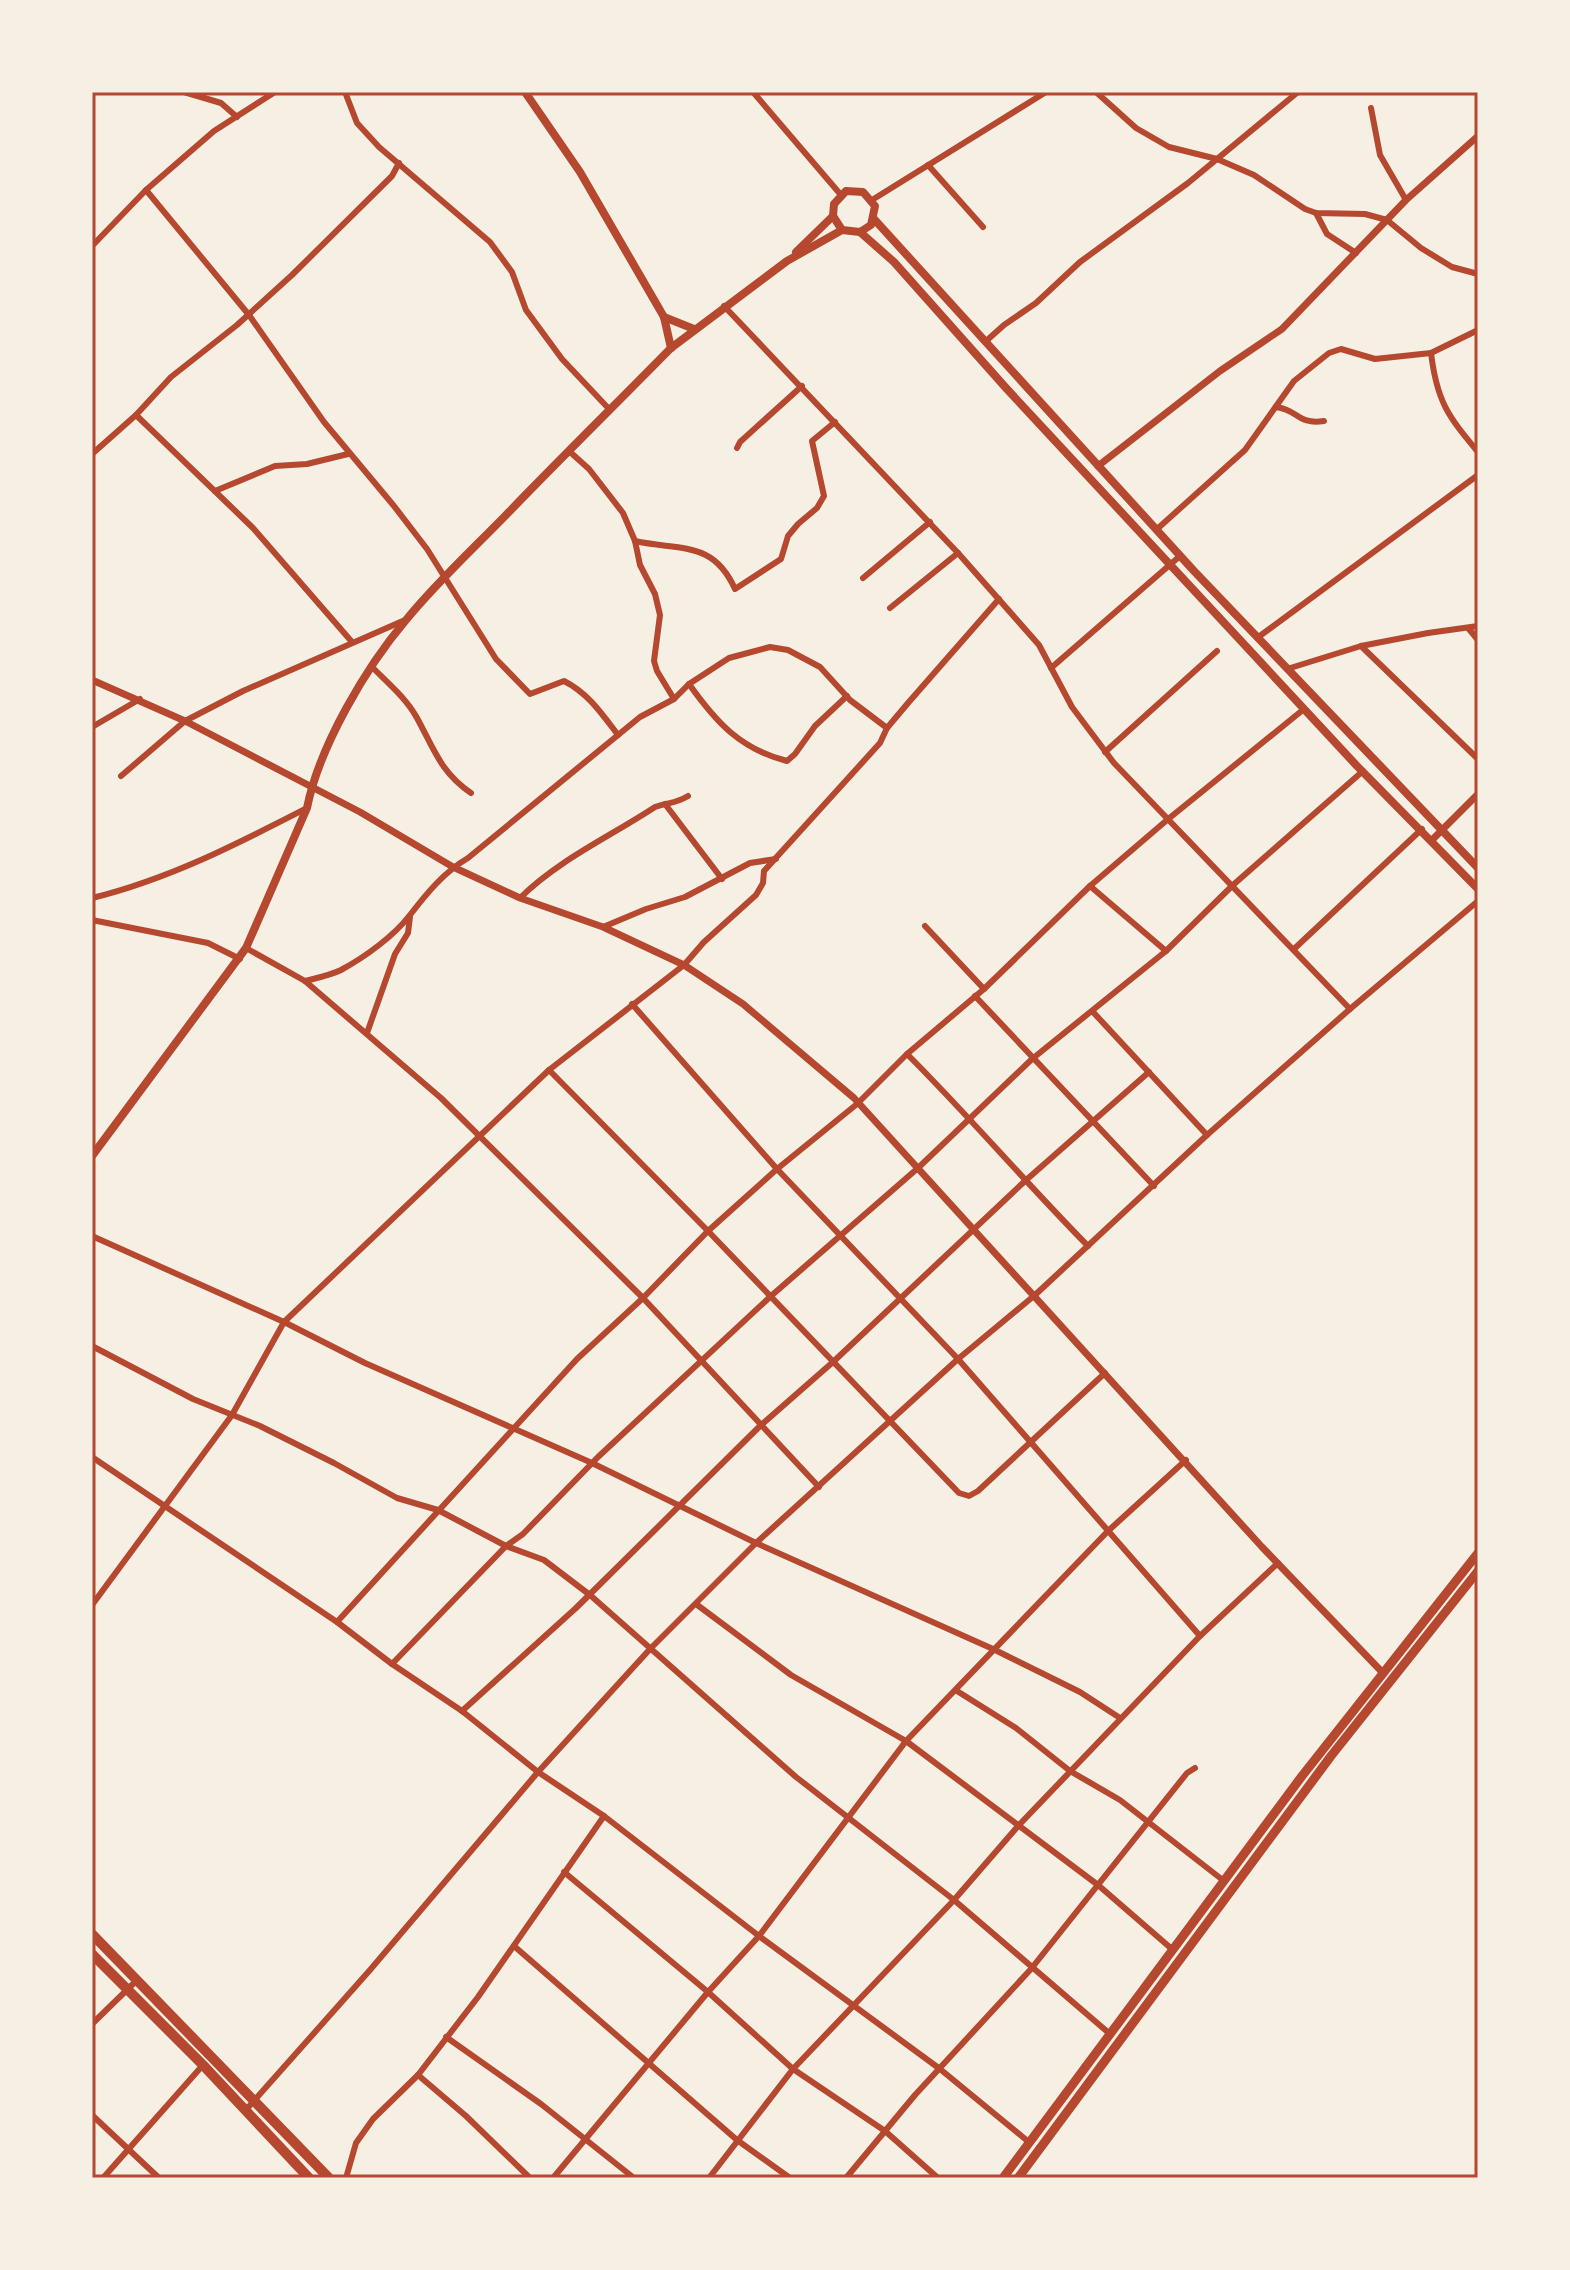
<svg xmlns="http://www.w3.org/2000/svg" width="1570" height="2270" font-family="'Source Sans 3',sans-serif">
<style>
.lines{fill:none;stroke-linecap:round;stroke-linejoin:round}
.minor{stroke:#b5482f;stroke-width:6}
.tertiary{stroke:#b5482f;stroke-width:7}
.secondary{stroke:#b5482f;stroke-width:8}
.primary{stroke:#b5482f;stroke-width:9}
.trunk{stroke:#b5482f;stroke-width:10}
.neatline{fill:none;stroke:#b5482f;stroke-width:3}
</style>
<rect width="100%" height="100%" fill="#f6efe4"/>
<g class="lines">
<!-- minor -->
<g class="minor">
<path d="M184,92L221,103L237,117"/>
<path d="M345,92L357,123L379,147L490,242L512,272L526,310L562,359L610,410"/>
<path d="M753,92L841,195"/>
<path d="M1096,92L1136,128L1169,147L1217,159L1254,175L1305,209L1316,213L1365,214L1387,220L1421,248L1452,267L1478,274"/>
<path d="M1371,108L1380,155L1406,200"/>
<path d="M928,165L983,227"/>
<path d="M146,190L249,315L324,422L394,506L427,549L496,659L530,694L564,681C588,693 602,714 618,735"/>
<path d="M872,200L1046,92"/>
<path d="M1316,213L1327,234L1356,253"/>
<path d="M92,246L146,190L214,131L275,92"/>
<path d="M724,306L958,553L1039,645L1072,707L1114,763L1350,1009"/>
<path d="M985,342L1004,325L1036,303L1080,262L1188,183L1298,92"/>
<path d="M1431,353C1437,402 1448,416 1478,452"/>
<path d="M1276,407C1299,410 1297,425 1324,421"/>
<path d="M136,415L253,528L352,642"/>
<path d="M737,448L740,442L802,386"/>
<path d="M569,451L589,469L623,513L635,541L640,565L655,594L660,615L654,661L657,671L674,699"/>
<path d="M92,454L136,415L171,377L237,325L292,275L392,176L399,163"/>
<path d="M215,491L275,466L307,464L348,454"/>
<path d="M1156,530L1245,450L1294,381L1329,353L1341,349L1375,359L1431,353L1478,330"/>
<path d="M635,541C680,551 713,540 735,589L781,559L788,536L798,524L817,508L824,496L812,441L835,422"/>
<path d="M863,578L930,522"/>
<path d="M890,608L958,553"/>
<path d="M1468,628L1478,640"/>
<path d="M1257,638L1478,475"/>
<path d="M1361,646L1478,759"/>
<path d="M372,667C388,683 407,699 417,718C434,749 441,773 471,793"/>
<path d="M1051,668L1180,556"/>
<path d="M1287,669L1361,646L1428,633L1478,626"/>
<path d="M689,684C716,722 740,749 787,761L795,754L815,726L847,696"/>
<path d="M92,727L140,699"/>
<path d="M1105,752L1217,651"/>
<path d="M121,776L185,721L243,691L405,620"/>
<path d="M665,804L722,879"/>
<path d="M1090,886L1166,951"/>
<path d="M92,898C169,879 237,844 307,808"/>
<path d="M520,898C558,860 611,836 655,807C669,802 675,804 688,796"/>
<path d="M92,920L208,943L240,959"/>
<path d="M925,926L984,989"/>
<path d="M603,927L646,909L685,897L750,863L776,859"/>
<path d="M246,948L305,981L441,1098L643,1298L819,1487"/>
<path d="M1294,949L1422,829"/>
<path d="M305,981C317,978 331,975 341,970C365,957 394,936 410,915C427,893 444,872 468,858L640,717L674,699L689,684L729,658L770,647L788,650L820,667L850,700L887,728"/>
<path d="M975,996L1154,1186"/>
<path d="M632,1004L777,1169L958,1359L1200,1636"/>
<path d="M1093,1012L1207,1135"/>
<path d="M367,1033L395,954L408,933L410,917"/>
<path d="M907,1054C969,1116 1026,1183 1088,1246"/>
<path d="M549,1070L708,1231L959,1493L969,1496L978,1491L1105,1373"/>
<path d="M92,1236L284,1322L365,1363L592,1463L756,1543L993,1649L1080,1692L1120,1718"/>
<path d="M92,1346L193,1399L260,1426L334,1463L397,1498L438,1510L506,1546L544,1560L590,1595L796,1777L954,1900L1110,2034"/>
<path d="M92,1457L337,1622L392,1664L462,1711L538,1772L604,1816L759,1936L940,2069L1030,2143"/>
<path d="M696,1604L791,1675L906,1741L1098,1885L1173,1950"/>
<path d="M92,1605L232,1415L284,1322L549,1070L684,965L704,942L756,895L763,883L764,871L880,743L887,728L908,703L999,599"/>
<path d="M337,1622L577,1359L643,1298L708,1231L777,1169L857,1104L907,1054L984,989L1090,886L1167,820L1304,709"/>
<path d="M392,1664L506,1546L523,1534L598,1457L771,1296L918,1168L1032,1059L1166,951L1233,885L1363,771"/>
<path d="M957,1691L1016,1728L1070,1771L1120,1800L1224,1881"/>
<path d="M462,1711L576,1608L760,1426L833,1362L1025,1181L1149,1072"/>
<path d="M564,1872L708,1992L793,2069L885,2131L938,2178"/>
<path d="M514,1946L737,2140L790,2178"/>
<path d="M92,2024L136,1981"/>
<path d="M446,2037L541,2104L634,2178"/>
<path d="M418,2075L466,2116L530,2178"/>
<path d="M245,2111L370,1970L538,1772L650,1649L756,1543L958,1359L1035,1295L1207,1135L1350,1009L1478,901"/>
<path d="M92,2115L159,2178"/>
<path d="M103,2178L203,2065"/>
<path d="M346,2178L356,2143L373,2119L418,2075L478,1997L604,1816"/>
<path d="M553,2178L708,1992L759,1936L906,1741L1108,1531L1186,1460"/>
<path d="M709,2178L793,2069L954,1900L1019,1825L1200,1636L1278,1563"/>
<path d="M846,2178L915,2095L1031,1969L1187,1773L1195,1768"/>
</g>
<!-- tertiary -->
<g class="tertiary">
<path d="M1098,466L1220,371L1282,329L1406,200L1478,136"/>
<path d="M92,680L185,721L360,812L453,867L520,898L603,927L684,965L743,1004L854,1098L1262,1547L1383,1673"/>
<path d="M1432,840L1478,794"/>
</g>
<!-- secondary -->
<g class="secondary">
<path d="M525,92L580,172L664,317L671,348"/>
<path d="M874,219L1194,571L1478,868"/>
<path d="M860,232L894,262L1006,388L1357,766L1478,889"/>
<path d="M796,252L833,216"/>
<path d="M664,317L694,329"/>
<path d="M92,1156L246,948L307,808C319,747 366,667 406,620C437,582 473,549 507,514C561,458 616,404 671,348L787,261L842,230L860,232L871,225L875,206L863,192L846,191L834,204L833,216L842,230"/>
</g>
<!-- primary -->
<g class="primary">
<path d="M1003,2178L1302,1776L1478,1553"/>
<path d="M1018,2178L1331,1756L1478,1571"/>
</g>
<!-- trunk -->
<g class="trunk">
<path d="M92,1934L329,2178"/>
<path d="M92,1954L203,2065L309,2178"/>
</g>
</g>
<!-- border -->
<rect width="1570" height="2270" fill="none" stroke="#f6efe4" stroke-width="188"/>
<rect x="94" y="94" width="1382" height="2082" class="neatline"/>
</svg>
